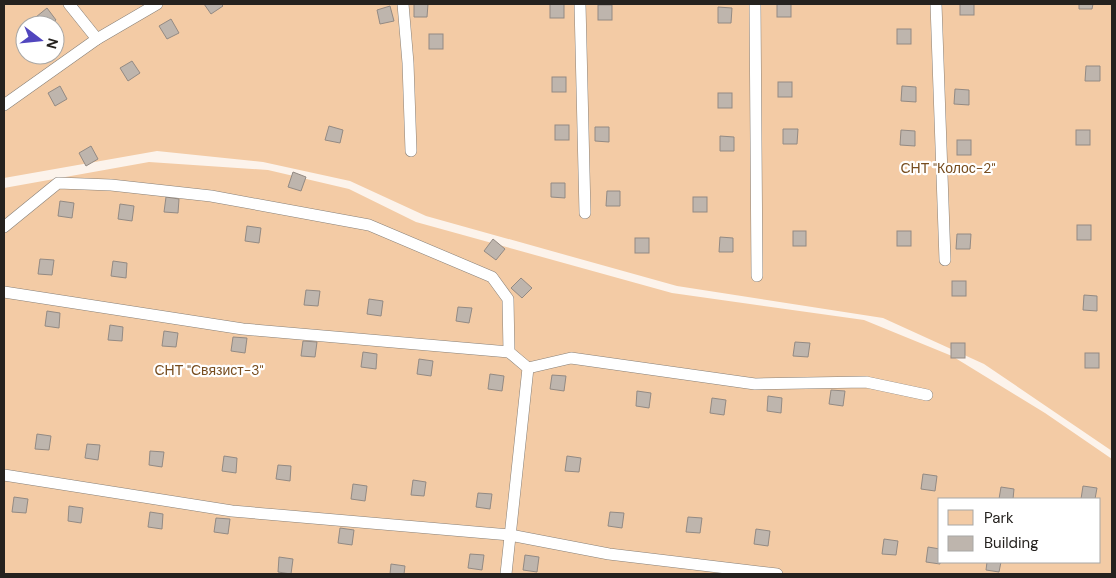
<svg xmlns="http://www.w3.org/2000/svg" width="1116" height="578" font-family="'DM Sans',sans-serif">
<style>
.green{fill:#f3cba5;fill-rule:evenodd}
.building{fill:#beb5ad;stroke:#938a83}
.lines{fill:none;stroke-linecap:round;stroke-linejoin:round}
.service-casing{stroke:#888078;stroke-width:12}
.service{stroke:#fff;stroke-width:11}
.labels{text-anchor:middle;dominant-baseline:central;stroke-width:4.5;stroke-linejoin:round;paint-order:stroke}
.park-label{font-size:14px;fill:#774d1f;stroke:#fff}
</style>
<rect width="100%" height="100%" fill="#fcf3eb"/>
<!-- green -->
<g class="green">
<path d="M4,4H1112V451L984,364L883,318L677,286L426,216L350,181L263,162L157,151L4,178ZM25,25H55V55H25Z"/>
<path d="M149,162L268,170L349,189L416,222L672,293L864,320L952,356L1045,413L1112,459V574H4V188ZM940,499H1100V562H940Z"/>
</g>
<!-- building -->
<g class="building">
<path d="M204,4H221L223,6L211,14Z"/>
<path d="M414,4H428L427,17H414Z"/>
<rect x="550" y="4" width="14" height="14"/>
<rect x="777" y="4" width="14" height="13"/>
<rect x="960" y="4" width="14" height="11"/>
<path d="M1079,4H1093L1092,9H1079Z"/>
<rect x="598" y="5" width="14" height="15"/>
<path d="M390,6L394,21L380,24L377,10Z"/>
<path d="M718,7L732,8L731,23H718Z"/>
<path d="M47,8L56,20L49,25H42L36,17Z"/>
<path d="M171,19L179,33L167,39L159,26Z"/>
<rect x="897" y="29" width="14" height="15"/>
<rect x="429" y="34" width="14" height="15"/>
<path d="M132,61L140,73L128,81L120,68Z"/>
<path d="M1086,66H1100V81H1085Z"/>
<rect x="552" y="77" width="14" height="15"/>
<rect x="778" y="82" width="14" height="15"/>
<path d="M60,86L67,99L55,106L48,93Z"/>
<path d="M902,86L916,87V102L901,101Z"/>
<path d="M955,89L969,90V105L954,104Z"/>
<rect x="718" y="93" width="14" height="15"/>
<rect x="555" y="125" width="14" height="15"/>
<path d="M329,126L343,130L340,143L325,140Z"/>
<path d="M595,127H609V142L595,141Z"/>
<path d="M783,129H798L797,144H783Z"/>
<path d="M901,130L915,131V146L900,145Z"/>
<rect x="1076" y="130" width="14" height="15"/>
<path d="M720,136L734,137V151H720Z"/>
<rect x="957" y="140" width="14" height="15"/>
<path d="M91,146L98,159L86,166L79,153Z"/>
<path d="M293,172L306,177L301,191L288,187Z"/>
<path d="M551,183H565V198L551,197Z"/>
<path d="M607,191H620V206H606Z"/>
<path d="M166,197L179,199L178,213L164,212Z"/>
<rect x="693" y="197" width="14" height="15"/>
<path d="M60,201L74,203L72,218L58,216Z"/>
<path d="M120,204L134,206L132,221L118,219Z"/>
<rect x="1077" y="225" width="14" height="15"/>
<path d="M247,226L261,228L259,243L245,241Z"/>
<rect x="793" y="231" width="13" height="15"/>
<rect x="897" y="231" width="14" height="15"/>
<path d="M957,234H971L970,249H956Z"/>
<path d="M720,237L733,238V252H719Z"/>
<rect x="635" y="238" width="14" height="15"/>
<path d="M493,239L505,249L496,260L484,251Z"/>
<path d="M40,259L54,260L52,275L38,274Z"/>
<path d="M113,261L127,263L126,278L111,276Z"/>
<path d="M521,278L532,288L522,298L511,288Z"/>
<rect x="952" y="281" width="14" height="15"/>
<path d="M306,290L320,291L318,306L304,305Z"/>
<path d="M1084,295L1097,296V311L1083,310Z"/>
<path d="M369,299L383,301L381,316L367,314Z"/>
<path d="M458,307L472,308L469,323L456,321Z"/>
<path d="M47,311L60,313L59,328L45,326Z"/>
<path d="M110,325L123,327L122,341L108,340Z"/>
<path d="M164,331L178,333L176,347L162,346Z"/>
<path d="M233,337L247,338L245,353L231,351Z"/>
<path d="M303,341L317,342L315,357L301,356Z"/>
<path d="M795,342L810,343L808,357L793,356Z"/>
<rect x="951" y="343" width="14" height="15"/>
<path d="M363,352L377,354L376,369L361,367Z"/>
<rect x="1085" y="353" width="14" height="15"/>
<path d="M419,359L433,361L431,376L417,374Z"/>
<path d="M490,374L504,376L502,391L488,389Z"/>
<path d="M552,375L566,376L564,391L550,389Z"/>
<path d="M831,390L845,391L843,406L829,404Z"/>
<path d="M637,391L651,393L649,408L636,406Z"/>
<path d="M768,396L782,398L781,413L767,411Z"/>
<path d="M712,398L726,400L724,415L710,413Z"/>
<path d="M37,434L51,436L49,450L35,449Z"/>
<path d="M87,444L100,445L98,460L85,458Z"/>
<path d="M150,451L164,452L162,467L149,465Z"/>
<path d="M224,456L237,458L236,473L222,471Z"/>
<path d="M567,456L581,458L579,472L565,471Z"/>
<path d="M278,465L291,466L290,481L276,479Z"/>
<path d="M923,474L937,476L935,491L921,489Z"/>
<path d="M413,480L426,482L424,496L411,495Z"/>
<path d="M353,484L367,486L365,501L351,499Z"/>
<path d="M1083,486L1097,488L1095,499H1081Z"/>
<path d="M1001,487L1014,489L1013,499H999Z"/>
<path d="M478,493L492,494L490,509L476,507Z"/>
<path d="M14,497L28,499L26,513L12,512Z"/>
<path d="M69,506L83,508L81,523L68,521Z"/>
<path d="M150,512L163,514L162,529L148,527Z"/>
<path d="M610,512L624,513L622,528L608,526Z"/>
<path d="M688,517L702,518L700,533L686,532Z"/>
<path d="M216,518L230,519L228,534L214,532Z"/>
<path d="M340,528L354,530L352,545L338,543Z"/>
<path d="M756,529L770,531L768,546L754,544Z"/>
<path d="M884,539L898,541L896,555L882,554Z"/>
<path d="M928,547L940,549V564L926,562Z"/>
<path d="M470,554L484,555L482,570L468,568Z"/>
<path d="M525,555L539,557L537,572L523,570Z"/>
<path d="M279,557L293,559L291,574L278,572Z"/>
<path d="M987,562H1001L999,572L986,570Z"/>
<path d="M391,564L405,566L404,574H390Z"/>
</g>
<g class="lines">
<defs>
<g id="service">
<path d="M69,4L97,39"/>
<path d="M403,4L408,63L411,151"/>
<path d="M580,4L585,213"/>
<path d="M755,4L757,276"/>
<path d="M936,4L945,260"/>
<path d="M4,105L97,39L157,4"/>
<path d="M4,227L58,183L111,185L211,196L369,225L492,277L508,299L509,352L528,368L506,574"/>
<path d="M4,292L243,329L509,352"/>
<path d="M528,368L571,358L755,384L866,382L927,395"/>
<path d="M4,475L232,511L510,535L609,554L777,574"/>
</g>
</defs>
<!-- service casing -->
<use href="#service" class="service-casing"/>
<!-- service -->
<use href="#service" class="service"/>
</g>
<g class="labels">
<!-- park labels -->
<g class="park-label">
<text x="948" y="168">СНТ "Колос-2"</text>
<text x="209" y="370">СНТ "Связист-3"</text>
</g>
</g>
<!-- border -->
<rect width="1116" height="578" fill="none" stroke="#25221f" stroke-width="10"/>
<!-- legend -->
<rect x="938" y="498" width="162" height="65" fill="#ffffff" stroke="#a8a7a5"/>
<rect x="948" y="510" width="25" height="15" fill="#f3cba5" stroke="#a8a7a5"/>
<text x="984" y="523" font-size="15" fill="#25221f">Park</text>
<rect x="948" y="536" width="25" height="15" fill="#beb5ad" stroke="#a8a7a5"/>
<text x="984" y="548" font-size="15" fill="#25221f">Building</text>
<!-- north arrow -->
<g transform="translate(40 40) rotate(106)"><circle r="24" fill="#ffffff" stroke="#a8a7a5"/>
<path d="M0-4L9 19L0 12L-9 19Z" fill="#5146be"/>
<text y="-8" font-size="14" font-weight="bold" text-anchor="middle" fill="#25221f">N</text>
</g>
</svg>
